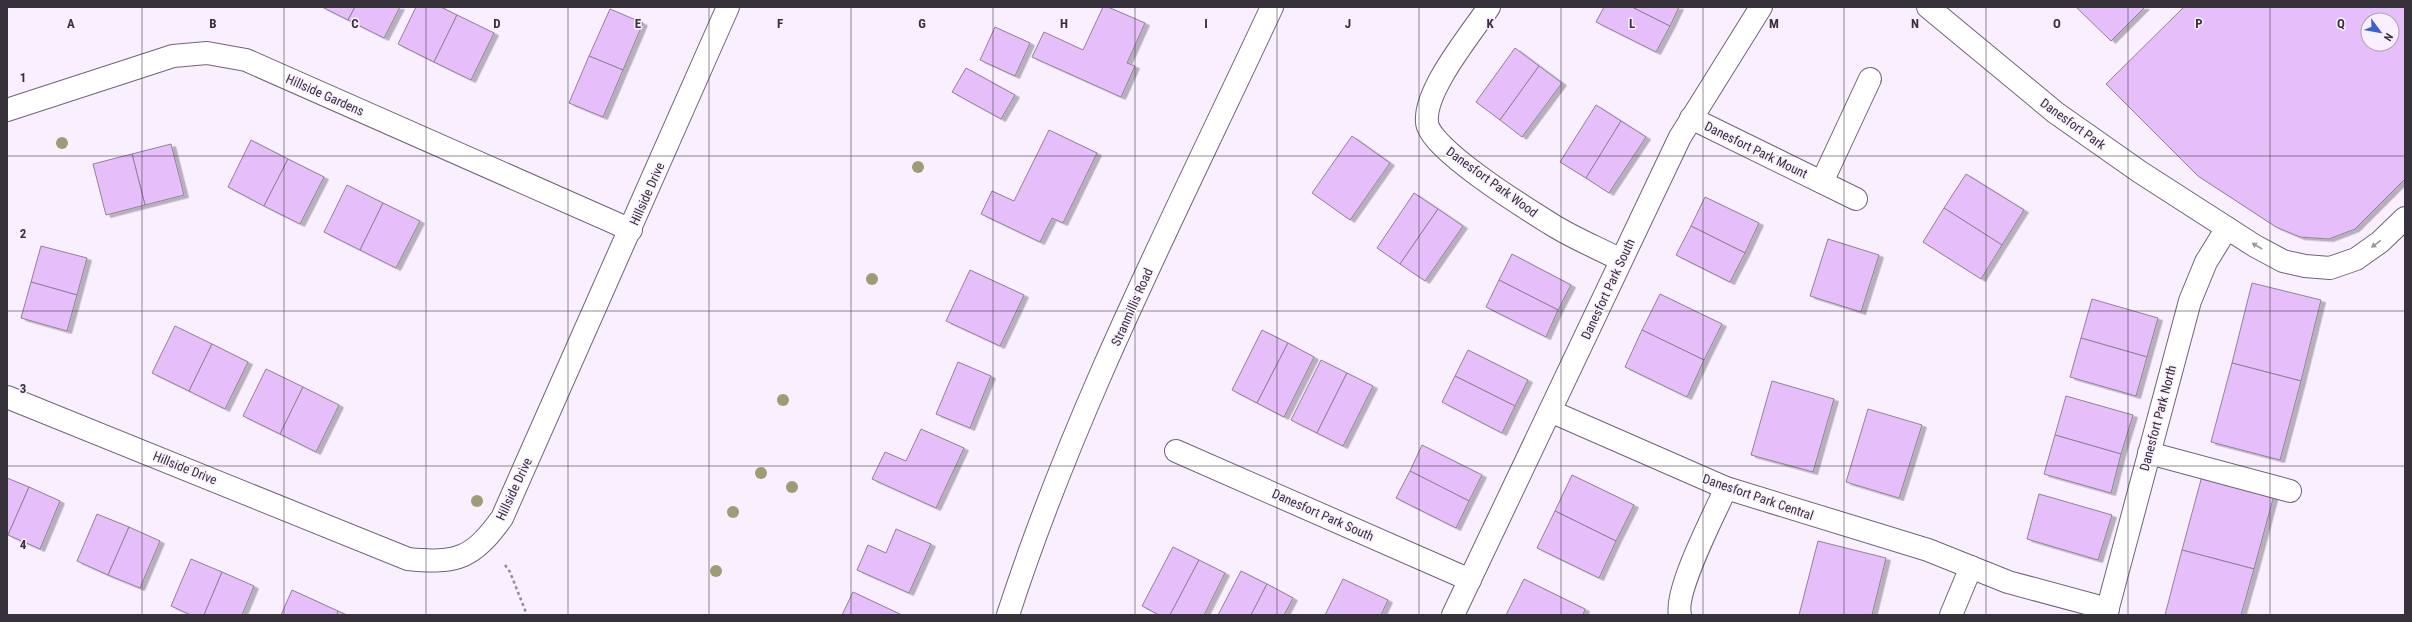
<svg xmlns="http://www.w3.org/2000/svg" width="2412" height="622" font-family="'Roboto Condensed',sans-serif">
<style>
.building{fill:#e6bffa;stroke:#908198;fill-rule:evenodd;filter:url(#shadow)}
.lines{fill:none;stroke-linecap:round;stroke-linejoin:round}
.minor-casing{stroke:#726379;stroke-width:24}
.path{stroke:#948c99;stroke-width:2.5;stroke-dasharray:3 3;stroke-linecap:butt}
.minor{stroke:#fff;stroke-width:22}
.tree{fill:#9e9c76}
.oneway{fill:#9b989d}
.grid{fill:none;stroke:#37313b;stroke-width:1;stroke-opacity:0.55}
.labels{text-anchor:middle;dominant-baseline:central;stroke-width:3;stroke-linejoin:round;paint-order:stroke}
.street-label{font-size:13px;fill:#37313b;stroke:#f9efff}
.grid-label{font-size:13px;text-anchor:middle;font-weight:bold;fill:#37313b;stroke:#f9efff;stroke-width:3;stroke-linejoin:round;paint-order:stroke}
</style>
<defs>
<filter id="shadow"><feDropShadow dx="4.5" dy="2.5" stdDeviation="0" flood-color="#0004"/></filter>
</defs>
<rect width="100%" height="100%" fill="#f9efff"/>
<!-- building -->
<g class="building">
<path d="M322,7H355L348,20Z"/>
<path d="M355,7H400L384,38L348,20Z"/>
<path d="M416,7H441L457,15L434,62L398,44Z"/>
<path d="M1103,7H1108L1145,23L1127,63L1135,66L1121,97L1032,57L1044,32L1083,50Z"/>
<path d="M1604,7H1632L1670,26L1656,52L1596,22Z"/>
<path d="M1632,7H1679L1670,26Z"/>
<path d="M2076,7H2145L2111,41Z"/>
<path d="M2184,7H2405V179L2355,229L2329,239L2300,237L2276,227L2198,176L2106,84ZM2368,20H2392V44H2368Z"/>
<path d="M610,9L643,23L623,70L589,56Z"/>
<path d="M457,15L494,33L471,80L434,62Z"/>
<path d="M995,27L1030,43L1015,76L980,60Z"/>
<path d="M1515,48L1539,66L1500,120L1476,102Z"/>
<path d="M589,56L623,70L603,117L569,103Z"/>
<path d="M1539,66L1562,83L1522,137L1500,120Z"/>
<path d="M966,68L1015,95L1001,119L952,92Z"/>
<path d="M1596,105L1621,121L1586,178L1560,162Z"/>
<path d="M1621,121L1646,137L1609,193L1586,178Z"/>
<path d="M1049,130L1097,153L1063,223L1052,218L1040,242L981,214L992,191L1014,201Z"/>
<path d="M1352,136L1390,163L1350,220L1312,193Z"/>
<path d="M251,140L288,159L264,206L228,187Z"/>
<path d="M171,144L184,195L145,205L132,154Z"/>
<path d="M132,154L145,205L106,215L93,164Z"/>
<path d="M288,159L324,177L300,224L264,206Z"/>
<path d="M1966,174L2024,210L2002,245L1944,208Z"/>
<path d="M347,185L383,203L360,250L324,232Z"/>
<path d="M1414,193L1438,209L1400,264L1377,248Z"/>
<path d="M1705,197L1759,223L1745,253L1691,226Z"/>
<path d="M383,203L420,221L396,268L360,250Z"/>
<path d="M1944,208L2002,245L1981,279L1923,242Z"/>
<path d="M1438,209L1463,226L1425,281L1400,264Z"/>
<path d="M1691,226L1745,253L1730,282L1676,255Z"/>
<path d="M1828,239L1879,255L1861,312L1810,296Z"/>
<path d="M41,246L87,258L77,295L31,282Z"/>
<path d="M1512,254L1571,285L1558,310L1499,280Z"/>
<path d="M970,270L1024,295L1000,346L946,321Z"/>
<path d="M1499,280L1558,310L1546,337L1486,307Z"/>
<path d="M31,282L77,295L67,331L21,318Z"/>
<path d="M2252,283L2321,300L2301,381L2232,363Z"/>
<path d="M1660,294L1722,324L1704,360L1642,330Z"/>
<path d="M2092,299L2158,318L2147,357L2081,338Z"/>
<path d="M175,326L212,344L189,391L152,373Z"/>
<path d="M1262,330L1288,343L1257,403L1232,390Z"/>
<path d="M1642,330L1704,360L1687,397L1625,367Z"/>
<path d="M2081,338L2147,357L2136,396L2070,377Z"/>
<path d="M1288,343L1314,357L1284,417L1257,403Z"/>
<path d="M212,344L248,362L225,409L189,391Z"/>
<path d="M1468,350L1528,380L1515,406L1455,376Z"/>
<path d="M1321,360L1347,373L1317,433L1291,420Z"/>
<path d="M958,362L991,376L970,428L936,414Z"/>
<path d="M2232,363L2301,381L2280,460L2211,442Z"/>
<path d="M266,369L303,387L280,434L243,416Z"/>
<path d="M1347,373L1373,386L1343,446L1317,433Z"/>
<path d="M1455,376L1515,406L1502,433L1442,402Z"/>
<path d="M1772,381L1834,399L1813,472L1751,455Z"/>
<path d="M303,387L339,405L316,452L280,434Z"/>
<path d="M2066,396L2133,415L2121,454L2055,435Z"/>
<path d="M1868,409L1922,425L1899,498L1846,482Z"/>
<path d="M921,429L964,448L936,508L872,479L885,452L906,461Z"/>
<path d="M2055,435L2121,454L2111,493L2044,474Z"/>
<path d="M1422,445L1482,475L1469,501L1410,471Z"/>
<path d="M1410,471L1469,501L1456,528L1396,498Z"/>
<path d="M1572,475L1634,505L1616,541L1555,511Z"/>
<path d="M2202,476L2274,495L2254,569L2182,550Z"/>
<path d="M7,478L29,487L8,535L7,534Z"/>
<path d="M29,487L60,501L40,549L8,535Z"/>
<path d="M2039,494L2112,515L2098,560L2027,539Z"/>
<path d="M1555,511L1616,541L1599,578L1537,548Z"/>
<path d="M97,514L129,527L108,575L77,561Z"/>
<path d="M129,527L160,541L140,588L108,575Z"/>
<path d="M896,529L931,544L909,593L857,570L868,545L886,553Z"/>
<path d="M1818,541L1886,558L1872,615H1799Z"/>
<path d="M1173,547L1199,560L1170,615H1159L1142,606Z"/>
<path d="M2182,550L2254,569L2241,615H2165Z"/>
<path d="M191,559L222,572L204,615H191L171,606Z"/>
<path d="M1199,560L1225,573L1204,615H1170Z"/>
<path d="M1241,571L1267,584L1251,615H1218Z"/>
<path d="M222,572L254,586L242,615H204Z"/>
<path d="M1343,579L1388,600L1381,615H1325Z"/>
<path d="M1524,579L1585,609L1583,615H1506Z"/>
<path d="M1267,584L1293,598L1284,615H1251Z"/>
<path d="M292,590L338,611L337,615H281Z"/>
<path d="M853,592L902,615H842Z"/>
<path d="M338,611L347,615H337Z"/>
</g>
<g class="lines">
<defs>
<g id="minor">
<path d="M1489,7C1471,34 1424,90 1427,122C1428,148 1527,209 1551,224C1573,238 1598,248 1621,260"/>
<path d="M1928,7L2056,113L2140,172L2255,246L2283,261L2305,266L2330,268L2356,259L2380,242L2405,218"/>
<path d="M7,110L173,56L207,53L246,60L631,230"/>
<path d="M1691,118L1856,199"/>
<path d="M1822,182L1870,79"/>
<path d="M7,397L408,559C458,564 473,558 502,518L728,7"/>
<path d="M1550,411L1726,488L1928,550L2008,582L2108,609"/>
<path d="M1176,451L1470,580"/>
<path d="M2149,453L2290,491"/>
<path d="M1008,615C1076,405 1179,207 1272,7"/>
<path d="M1453,615L1680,137L1761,7"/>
<path d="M1680,615C1674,591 1714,515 1726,488"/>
<path d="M1951,615L1971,567"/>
<path d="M2106,615L2190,301L2206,262L2227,228"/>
</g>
</defs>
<!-- minor casing -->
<use href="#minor" class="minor-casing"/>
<!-- path -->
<path class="path" d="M505,565L510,572L527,615"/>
<!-- minor -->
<use href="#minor" class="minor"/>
</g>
<!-- trees -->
<g class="tree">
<circle cx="62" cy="143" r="6"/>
<circle cx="918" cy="167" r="6"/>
<circle cx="872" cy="279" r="6"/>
<circle cx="783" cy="400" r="6"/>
<circle cx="761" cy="473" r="6"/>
<circle cx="792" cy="487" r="6"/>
<circle cx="477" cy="501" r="6"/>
<circle cx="733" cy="512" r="6"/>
<circle cx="716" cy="571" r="6"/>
</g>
<!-- one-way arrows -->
<defs><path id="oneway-solid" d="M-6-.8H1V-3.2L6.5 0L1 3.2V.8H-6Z"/></defs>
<g class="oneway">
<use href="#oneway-solid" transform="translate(2376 244) rotate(144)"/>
<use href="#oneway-solid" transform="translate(2257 246) rotate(-150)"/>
</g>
<!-- grid -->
<path class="grid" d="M142,7V615M284,7V615M426,7V615M568,7V615M709,7V615M851,7V615M993,7V615M1135,7V615M1277,7V615M1419,7V615M1561,7V615M1703,7V615M1844,7V615M1986,7V615M2128,7V615M2270,7V615M7,156H2405M7,311H2405M7,466H2405"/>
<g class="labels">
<!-- street labels -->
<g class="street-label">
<text transform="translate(325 95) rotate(24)">Hillside Gardens</text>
<text transform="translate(2073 124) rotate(36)">Danesfort Park</text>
<text transform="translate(1756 150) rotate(26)">Danesfort Park Mount</text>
<text transform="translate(1492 182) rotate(36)">Danesfort Park Wood</text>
<text transform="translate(647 194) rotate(-66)">Hillside Drive</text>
<text transform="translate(1608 289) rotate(-65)">Danesfort Park South</text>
<text transform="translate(1132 307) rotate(-66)">Stranmillis Road</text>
<text transform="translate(2158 418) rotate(-75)">Danesfort Park North</text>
<text transform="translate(185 468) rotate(22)">Hillside Drive</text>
<text transform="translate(514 489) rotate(-65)">Hillside Drive</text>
<text transform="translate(1758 497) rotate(19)">Danesfort Park Central</text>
<text transform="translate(1323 515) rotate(24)">Danesfort Park South</text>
</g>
</g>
<g class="grid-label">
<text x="71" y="28">A</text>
<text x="213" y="28">B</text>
<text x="355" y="28">C</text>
<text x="497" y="28">D</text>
<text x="638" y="28">E</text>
<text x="780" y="28">F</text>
<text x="922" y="28">G</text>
<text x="1064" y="28">H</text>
<text x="1206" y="28">I</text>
<text x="1348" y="28">J</text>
<text x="1490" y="28">K</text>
<text x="1632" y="28">L</text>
<text x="1774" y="28">M</text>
<text x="1915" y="28">N</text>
<text x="2057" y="28">O</text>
<text x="2199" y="28">P</text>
<text x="2341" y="28">Q</text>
<text x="23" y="82">1</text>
<text x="23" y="238">2</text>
<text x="23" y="393">3</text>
<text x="23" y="549">4</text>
</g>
<!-- border -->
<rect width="2412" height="622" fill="none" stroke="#37313b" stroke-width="16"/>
<!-- north arrow -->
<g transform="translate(2380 32) rotate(122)"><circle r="19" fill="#f9efff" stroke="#aba3b1"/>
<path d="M0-3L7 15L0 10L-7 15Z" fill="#3e5fd1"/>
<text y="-6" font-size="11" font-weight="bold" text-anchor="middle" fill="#37313b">N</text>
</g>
</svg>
